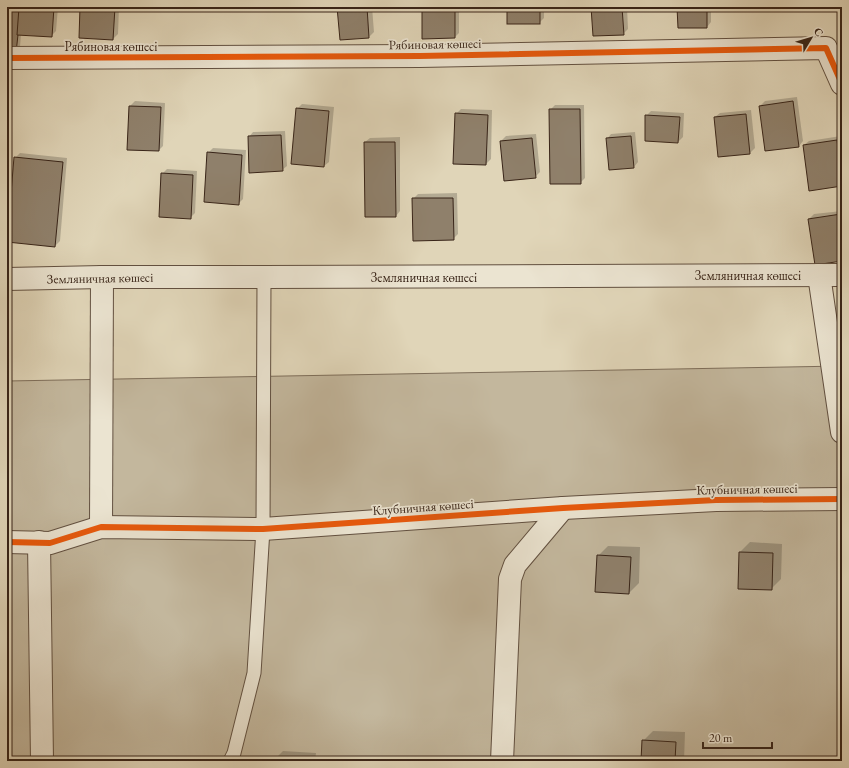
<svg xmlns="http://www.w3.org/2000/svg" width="849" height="768" font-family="'EB Garamond',serif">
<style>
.green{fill:#c3b79d;stroke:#7e6e5a}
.shadow{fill:#0003}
.building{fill:#8f806b;stroke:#382418}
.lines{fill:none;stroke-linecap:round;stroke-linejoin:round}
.lane-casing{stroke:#625040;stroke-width:15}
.street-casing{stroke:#625040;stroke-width:24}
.lane{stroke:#ebe4d1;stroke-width:13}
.street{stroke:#ebe4d1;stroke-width:22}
.cycleway-casing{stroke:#ebe4d1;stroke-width:8}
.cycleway{stroke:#e8590c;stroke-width:6}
.labels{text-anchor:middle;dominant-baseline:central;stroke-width:3.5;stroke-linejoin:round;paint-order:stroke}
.street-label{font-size:13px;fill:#382418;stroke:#ebe4d1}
</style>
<rect width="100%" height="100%" fill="#e0d5b8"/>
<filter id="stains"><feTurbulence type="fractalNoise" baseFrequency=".005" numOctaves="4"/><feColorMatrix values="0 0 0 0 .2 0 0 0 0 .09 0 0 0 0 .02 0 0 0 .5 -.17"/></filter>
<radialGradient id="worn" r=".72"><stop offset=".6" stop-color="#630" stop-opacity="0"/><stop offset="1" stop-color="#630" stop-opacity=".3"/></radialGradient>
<!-- green -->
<path class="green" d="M842,366V761H7V381Z"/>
<!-- shadow -->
<g class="shadow">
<path d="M7,7H58L56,31L51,36L21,34L20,47L15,52Z"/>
<path d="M81,7H119L118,34L113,39Z"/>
<path d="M338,7H372L374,32L369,37L341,39Z"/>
<path d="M423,7H459V33L455,37Z"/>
<path d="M508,7H544V18L539,23Z"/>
<path d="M592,7H627L628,29L623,34Z"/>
<path d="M678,7H711V22L707,27Z"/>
<path d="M797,97L803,141L799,146L760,106L765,101Z"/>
<path d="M135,101L165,103L163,146L159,150L130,106Z"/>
<path d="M302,104L334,107L329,162L324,166L297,109Z"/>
<path d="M555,105H584L585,178L580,183L550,110Z"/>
<path d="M461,109L492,110L491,159L486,164L456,114Z"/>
<path d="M751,110L755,148L750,153L715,117L720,113Z"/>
<path d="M651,111L684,113L683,137L678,142L646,116Z"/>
<path d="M285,131L287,166L282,170L249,137L253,132Z"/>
<path d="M635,132L638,162L634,167L607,139L611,134Z"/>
<path d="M536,134L540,172L535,177L501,141L506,136Z"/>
<path d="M841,136L842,143V185L804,145L809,141Z"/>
<path d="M400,137V211L396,216L365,142L370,138Z"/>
<path d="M213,148L246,150L243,199L238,204L208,153Z"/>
<path d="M20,153L67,158L60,241L55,246L15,158Z"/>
<path d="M167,169L197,171L195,213L190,218L162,174Z"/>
<path d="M457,193L458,234L453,239L413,199L418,194Z"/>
<path d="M842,211V260L815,263L809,219L814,214Z"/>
<path d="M750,542L782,544L781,579L771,589L739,588L740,552Z"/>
<path d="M608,546L640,547L639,583L629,593L598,556Z"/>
<path d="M653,731L685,732L684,761H642L643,741Z"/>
<path d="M283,751L316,753L315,761H273Z"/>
</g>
<!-- building -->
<g class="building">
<path d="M7,7H21L16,53L7,52Z"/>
<path d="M19,7H54L52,37L17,35Z"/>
<path d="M80,7H115L113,40L79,38Z"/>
<path d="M337,7H367L369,38L340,40Z"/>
<path d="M422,7H455V38L422,39Z"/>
<rect x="507" y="7" width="33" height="17"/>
<path d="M591,7H622L624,35L593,36Z"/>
<path d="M677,7H707V28H678Z"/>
<path d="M793,101L799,147L765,151L759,106Z"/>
<path d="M129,106L161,107L159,151L127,150Z"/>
<path d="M296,108L329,111L324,167L291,164Z"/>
<path d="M549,109H580L581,184H550Z"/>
<path d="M455,113L488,115L486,165L453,164Z"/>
<path d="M746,114L750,154L718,157L714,117Z"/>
<path d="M645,115L680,117L678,143L645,141Z"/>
<path d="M281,135L283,171L249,173L248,136Z"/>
<path d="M631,136L634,168L609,170L606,138Z"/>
<path d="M532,138L536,178L504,181L500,141Z"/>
<path d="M837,140L842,179V186L809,191L803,145Z"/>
<path d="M364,142H395L396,217H365Z"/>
<path d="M207,152L242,155L239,205L204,202Z"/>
<path d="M14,157L63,162L55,247L7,242Z"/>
<path d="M161,173L193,175L191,219L159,217Z"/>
<path d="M412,198H453L454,240L413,241Z"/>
<path d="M841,214L842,261L815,265L808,219Z"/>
<path d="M739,552L773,553L772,590L738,589Z"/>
<path d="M597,555L631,557L629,594L595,592Z"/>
<path d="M642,740L676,742L675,761H641Z"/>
</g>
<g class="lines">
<defs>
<path id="lane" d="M230,761L234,753L254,673L263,529L264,277"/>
<g id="street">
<path d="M7,58L420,56L826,48L842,84"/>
<path d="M819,275L842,432"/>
<path d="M7,279L102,277H264L842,275"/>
<path d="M101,527L102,277"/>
<path d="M7,542L50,543L101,527L263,529L563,508L716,500L842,499"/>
<path d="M39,542L42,761"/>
<path d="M502,761L510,579L515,565L563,508"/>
</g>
</defs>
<!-- lane casing -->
<use href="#lane" class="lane-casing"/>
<!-- street casing -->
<use href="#street" class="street-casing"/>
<!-- lane -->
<use href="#lane" class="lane"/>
<!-- street -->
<use href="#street" class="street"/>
<defs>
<g id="cycleway">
<path d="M7,58L420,56L826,48L842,84"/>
<path d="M7,542L50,543L101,527L263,529L563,508L716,500L842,499"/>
</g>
</defs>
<!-- cycleway casing -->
<use href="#cycleway" class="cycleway-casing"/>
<!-- cycleway -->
<use href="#cycleway" class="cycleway"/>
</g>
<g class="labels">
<!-- street labels -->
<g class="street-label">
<text transform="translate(435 44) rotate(-1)">Рябиновая көшесі</text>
<text x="111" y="46">Рябиновая көшесі</text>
<text x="748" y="275">Земляничная көшесі</text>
<text x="424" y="277">Земляничная көшесі</text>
<text transform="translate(100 278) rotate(-1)">Земляничная көшесі</text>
<text transform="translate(747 489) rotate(-1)">Клубничная көшесі</text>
<text transform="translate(423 507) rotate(-4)">Клубничная көшесі</text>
</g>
</g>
<!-- margin -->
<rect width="849" height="768" fill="none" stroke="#e0d5b8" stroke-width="24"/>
<rect x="8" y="8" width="833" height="752" fill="none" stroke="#382418" stroke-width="2"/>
<rect x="12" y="12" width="825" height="744" fill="none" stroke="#382418"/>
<!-- north arrow -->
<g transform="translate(811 38) rotate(52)" stroke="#ebe4d1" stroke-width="3" paint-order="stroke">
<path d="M0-3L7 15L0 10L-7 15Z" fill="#382418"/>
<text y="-6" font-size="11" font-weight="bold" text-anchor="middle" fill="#382418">С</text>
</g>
<!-- scale -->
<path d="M703 742v6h69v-6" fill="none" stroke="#382418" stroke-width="2"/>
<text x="709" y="742" font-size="12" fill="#382418" stroke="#ebe4d1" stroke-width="3" paint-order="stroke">20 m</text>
<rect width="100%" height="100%" filter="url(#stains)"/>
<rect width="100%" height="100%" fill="url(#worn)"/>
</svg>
